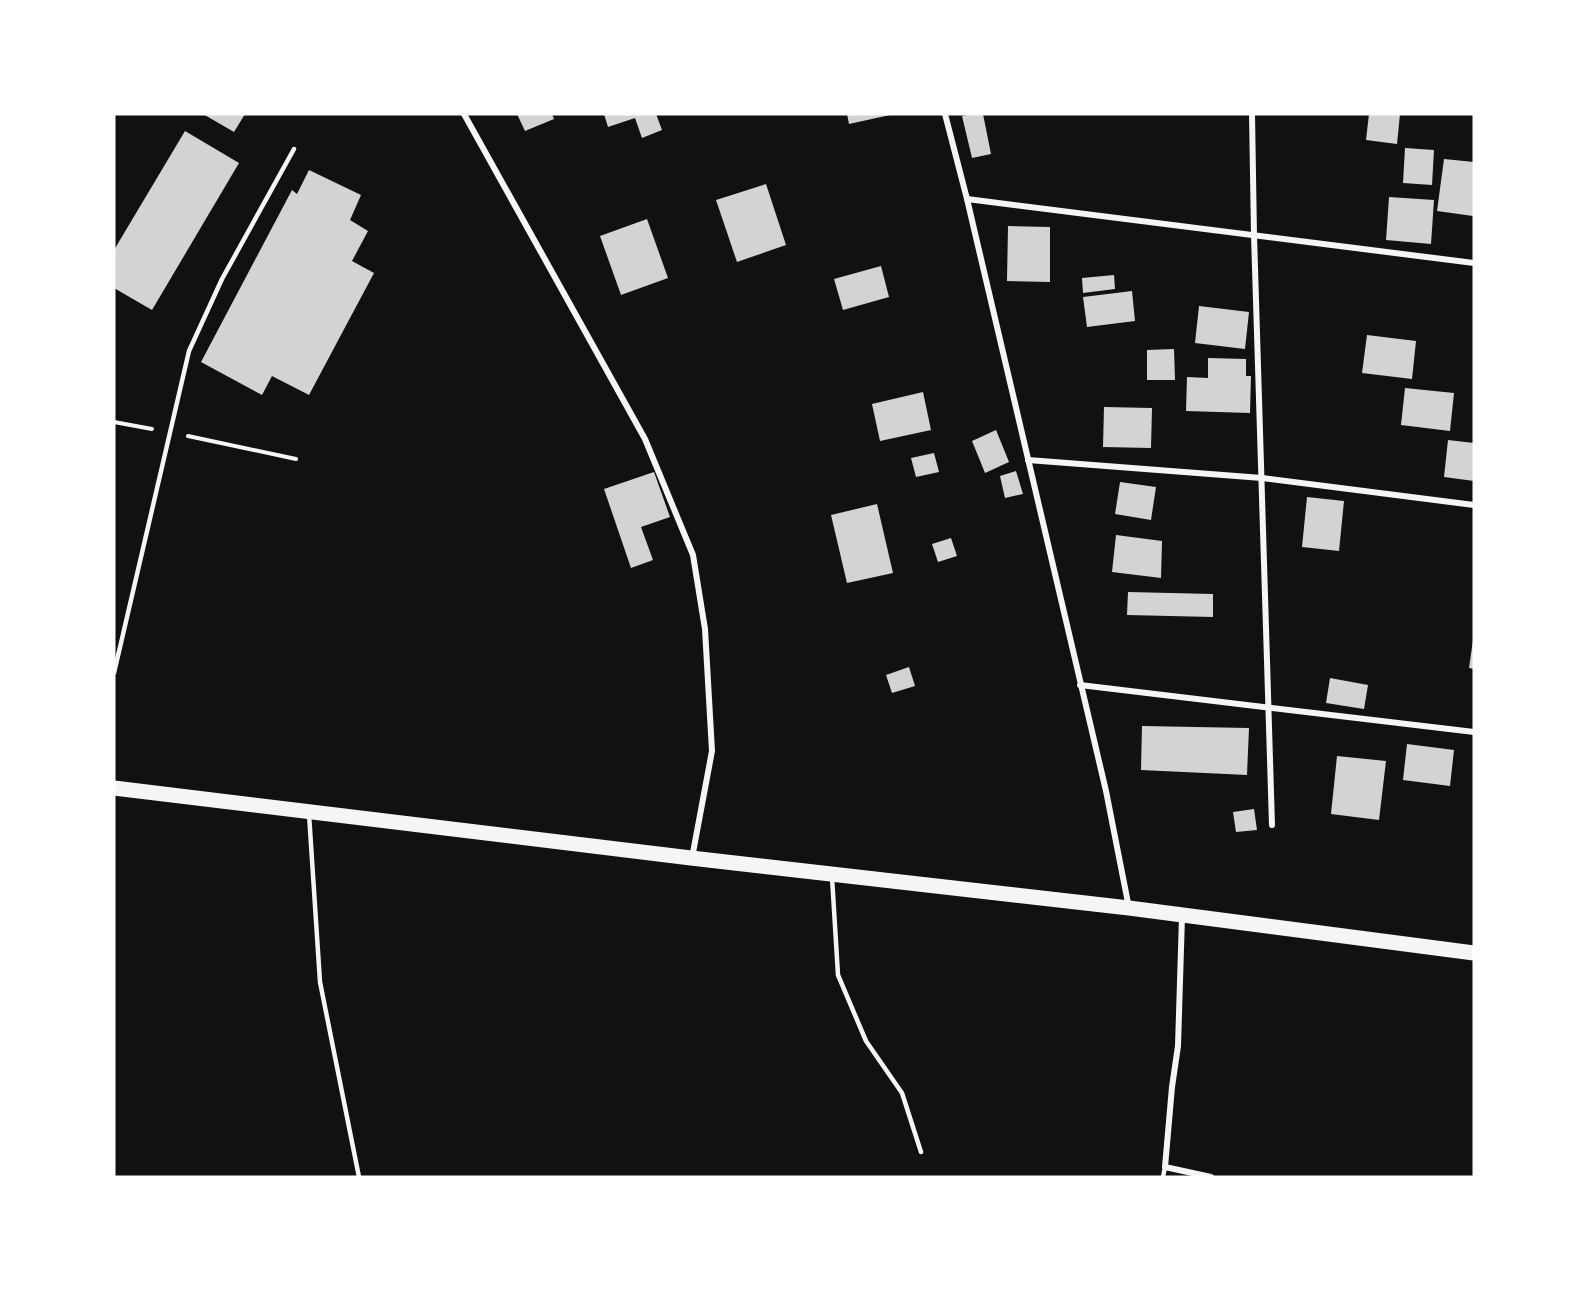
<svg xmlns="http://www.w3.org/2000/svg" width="1588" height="1291" font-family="'Archivo Narrow',sans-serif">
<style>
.building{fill:#d3d3d3}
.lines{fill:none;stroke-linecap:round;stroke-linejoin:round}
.path{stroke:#f5f5f5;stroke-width:4}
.service{stroke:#f5f5f5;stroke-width:4.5}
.minor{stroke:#f5f5f5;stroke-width:6}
.primary{stroke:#f5f5f5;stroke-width:15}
</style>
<rect width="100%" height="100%" fill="#111"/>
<!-- building -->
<g class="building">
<path d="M203,114H245L234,132Z"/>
<path d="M517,114H552L554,119L525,131Z"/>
<path d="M604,114H656L662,130L642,138L635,118L608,127Z"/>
<path d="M847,114H890V115L849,124Z"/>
<path d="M973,114H983L991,154L972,158L962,116Z"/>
<path d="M1369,114H1400L1397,144L1366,140Z"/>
<path d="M185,131L239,163L152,310L114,288V250Z"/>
<path d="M1405,148L1434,150L1432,185L1403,183Z"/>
<path d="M1444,159L1474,162L1473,216L1437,211Z"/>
<path d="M309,170L361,195L350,220L368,231L352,261L374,273L309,395L272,376L262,395L201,362L292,190L297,194Z"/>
<path d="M766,184L786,245L737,262L716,200Z"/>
<path d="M1389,197L1434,200L1431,244L1386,240Z"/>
<path d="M647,219L668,278L621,295L600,236Z"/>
<path d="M1008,226L1050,227V282L1007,281Z"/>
<path d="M881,266L889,297L843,310L834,279Z"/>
<path d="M1114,275L1115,289L1083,293L1082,278Z"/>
<path d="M1132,291L1135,321L1087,327L1083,297Z"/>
<path d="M1199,306L1249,312L1245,349L1195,343Z"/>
<path d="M1367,335L1416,341L1412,379L1362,373Z"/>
<path d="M1174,349L1175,380H1147V350Z"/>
<path d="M1208,358L1246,359V376H1251L1250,413L1186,411L1187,377L1208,378Z"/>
<path d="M1405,388L1454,393L1450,431L1401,425Z"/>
<path d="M923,392L931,430L880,441L872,404Z"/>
<path d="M1104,407L1152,408L1151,448L1103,447Z"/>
<path d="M996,430L1009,462L985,473L972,441Z"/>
<path d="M1448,440L1474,443V481L1444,477Z"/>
<path d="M934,453L939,472L916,477L911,458Z"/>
<path d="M1016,471L1023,494L1005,498L1000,476Z"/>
<path d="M654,472L670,517L641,527L653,560L631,568L604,489Z"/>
<path d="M1120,482L1156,487L1151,520L1115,514Z"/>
<path d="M1307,497L1344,501L1339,551L1302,547Z"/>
<path d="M877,504L893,573L847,583L831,515Z"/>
<path d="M1116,535L1162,541L1161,578L1112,572Z"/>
<path d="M951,538L957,556L938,562L932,544Z"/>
<path d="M1128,592L1213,594V617L1127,615Z"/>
<path d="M1473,640H1474V669L1469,668Z"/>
<path d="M909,667L915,686L892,693L886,675Z"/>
<path d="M1330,678L1368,685L1364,709L1326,703Z"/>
<path d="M1142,726L1249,728L1247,775L1141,770Z"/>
<path d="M1407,744L1454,750L1450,786L1403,780Z"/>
<path d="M1337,756L1386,761L1379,820L1331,814Z"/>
<path d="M1254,809L1257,830L1236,832L1233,812Z"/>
</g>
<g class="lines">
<!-- path -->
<g class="path">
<path d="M114,422L152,429"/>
<path d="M188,436L296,459"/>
</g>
<!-- service -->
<g class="service">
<path d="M114,673L189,351L222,279L294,149"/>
<path d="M309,814L320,982L359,1177"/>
<path d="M832,877L838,975L866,1041L902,1093L921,1152"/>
<path d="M1163,1177L1165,1167"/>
</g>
<!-- minor -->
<g class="minor">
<path d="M464,114L645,439L693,555L705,629L712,751L692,858"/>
<path d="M945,114L967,199L1106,791L1129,908"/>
<path d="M1252,114L1254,235L1272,825"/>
<path d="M967,199L1474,263"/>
<path d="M1028,460L1262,478L1474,505"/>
<path d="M1080,685L1474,732"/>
<path d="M1182,917L1178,1046L1172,1087L1165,1167L1211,1177"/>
</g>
<!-- primary -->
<path class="primary" d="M114,788L691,858L1129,908L1474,953"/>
</g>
<!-- border -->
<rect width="1588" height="1291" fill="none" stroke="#ffffff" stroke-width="231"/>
</svg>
